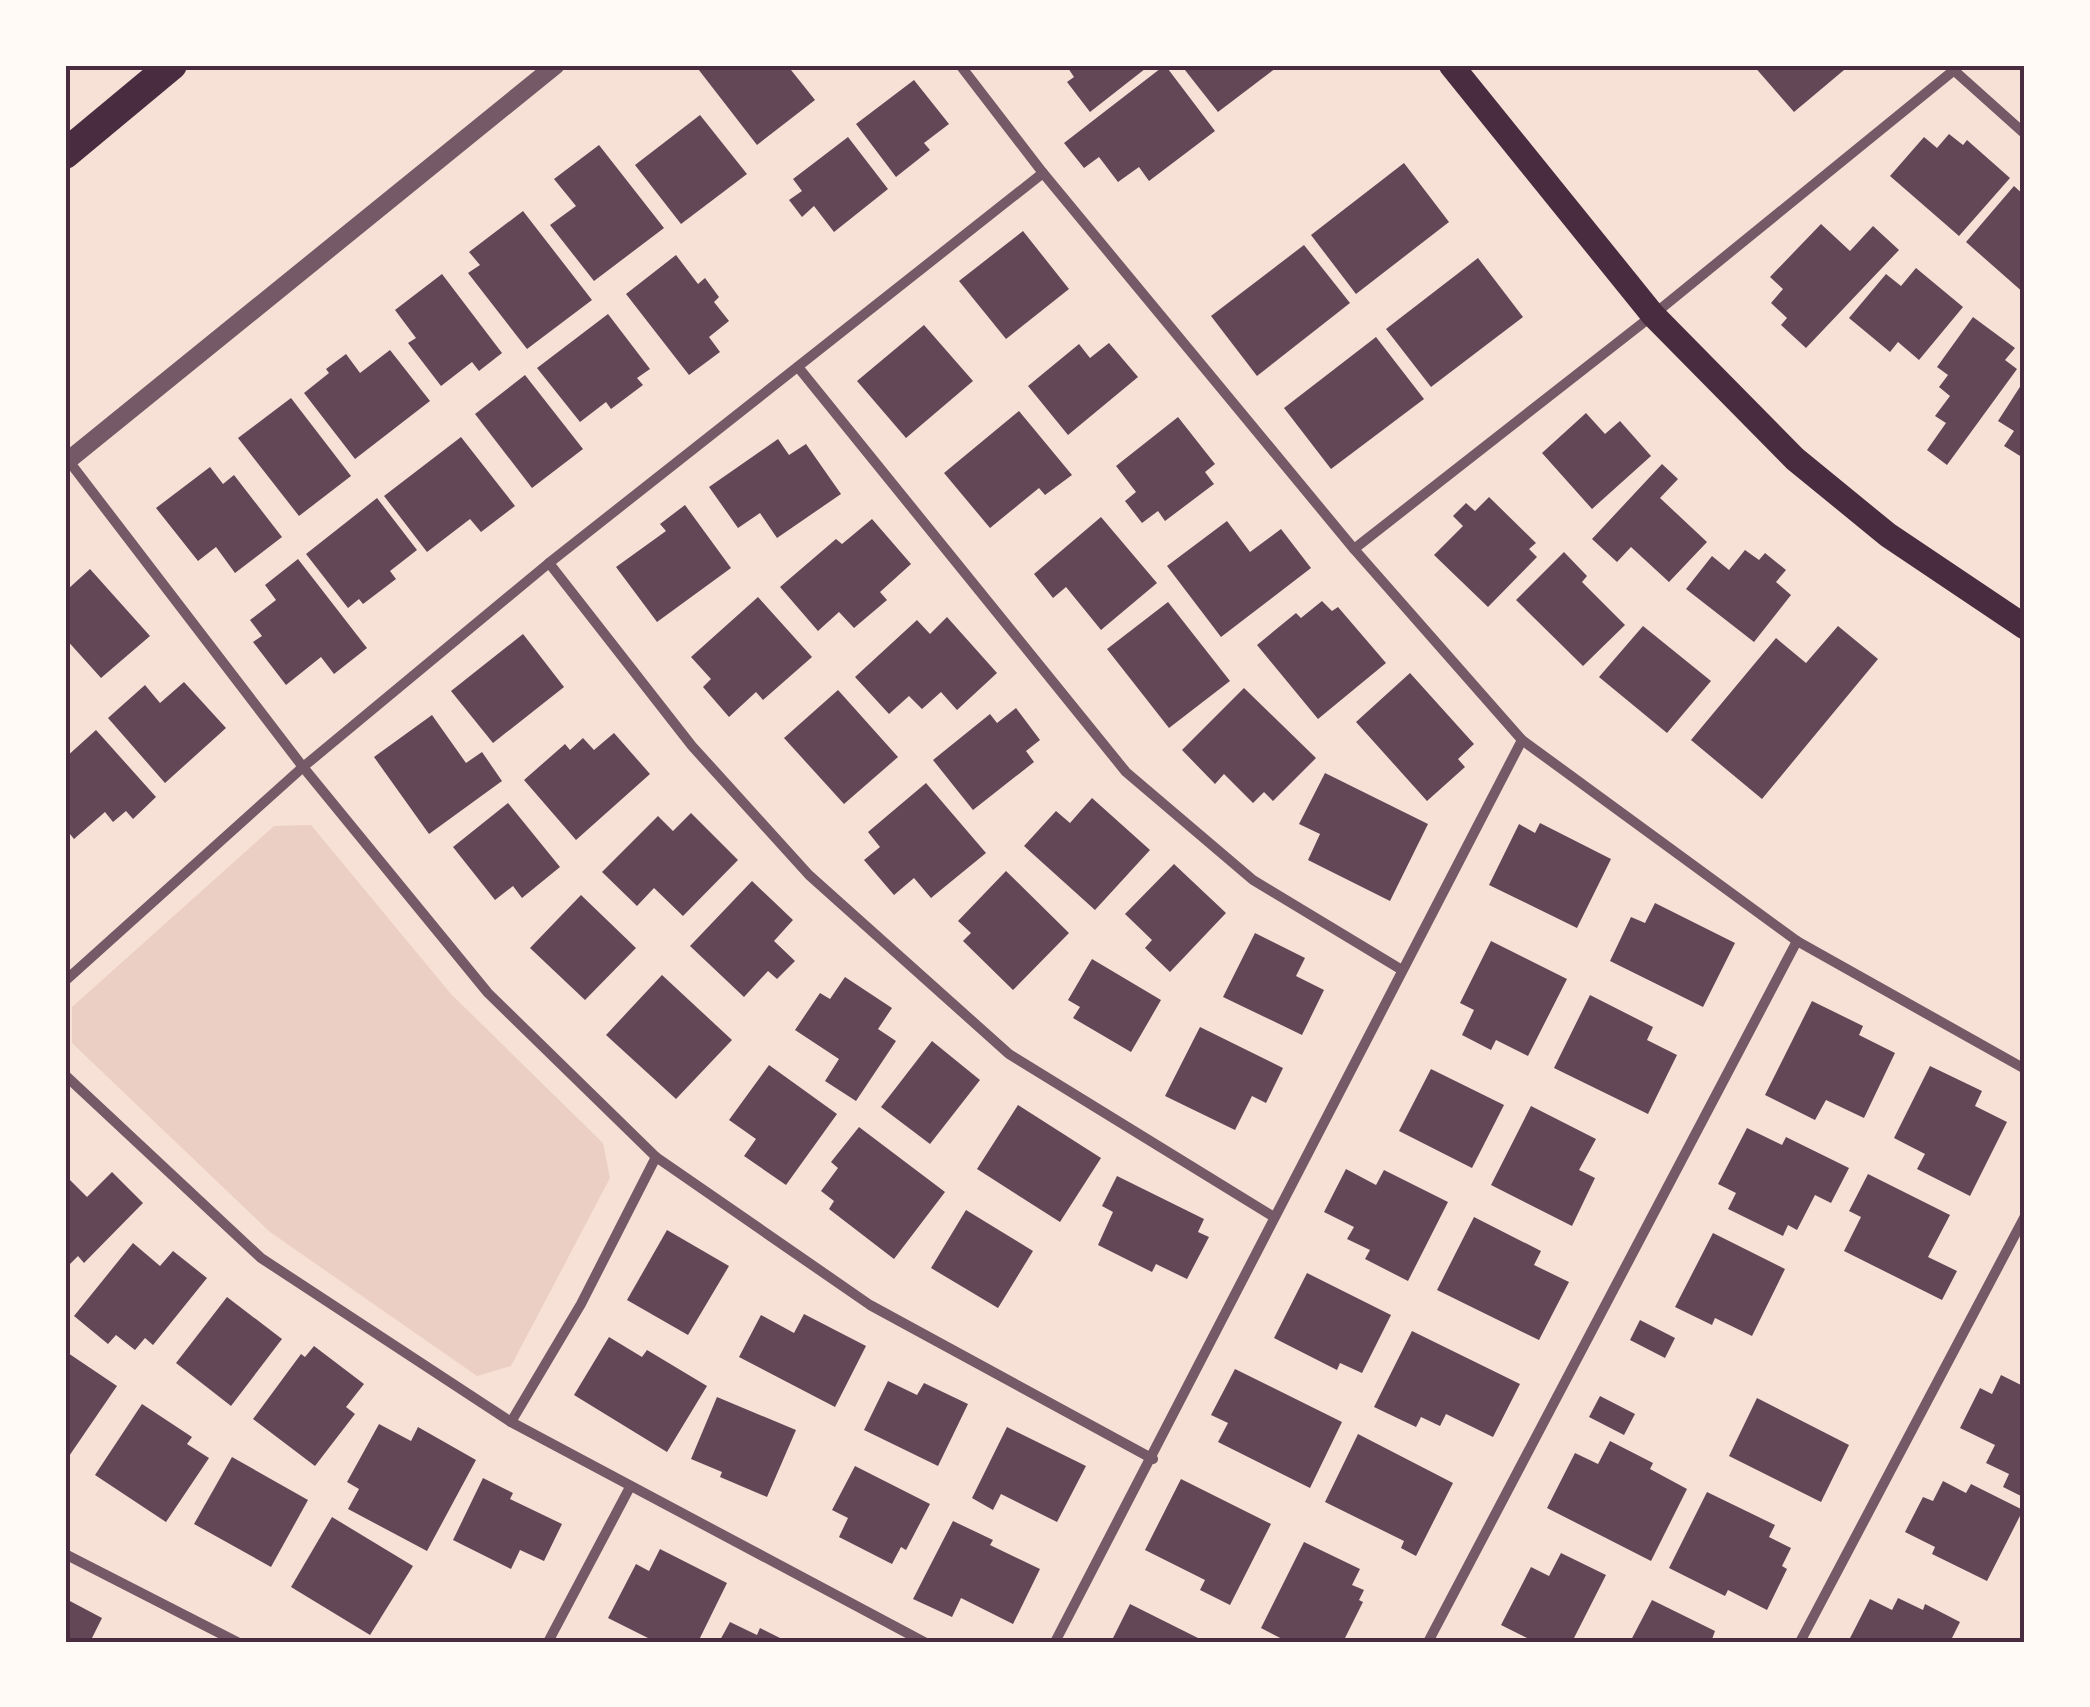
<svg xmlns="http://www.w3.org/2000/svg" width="2090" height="1707" font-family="Manrope,sans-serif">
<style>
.green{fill:#ebcfc5}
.building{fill:#644757}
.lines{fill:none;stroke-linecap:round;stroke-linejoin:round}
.minor{stroke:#755966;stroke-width:10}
.tertiary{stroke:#755966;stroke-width:18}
.primary{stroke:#4a2c40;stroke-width:25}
.motorway{stroke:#4a2c40;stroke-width:30}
.neatline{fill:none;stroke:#4a2c40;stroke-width:4}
</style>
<rect width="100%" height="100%" fill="#f7e1d7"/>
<!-- green -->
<path class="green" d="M311,825L451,994L603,1143L610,1178L511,1366L477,1376L270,1232L72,1043V1007L274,826Z"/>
<!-- building -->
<g class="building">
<path d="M695,65H787L815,100L757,145Z"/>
<path d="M1066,65H1150L1090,112L1067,82L1074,77Z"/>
<path d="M1165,65L1215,131L1149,181L1139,167L1118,182L1099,157L1084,168L1064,143Z"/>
<path d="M1181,65H1280L1218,112Z"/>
<path d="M1753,65H1850L1794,112Z"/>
<path d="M914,80L949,124L924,143L930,150L896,177L856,124Z"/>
<path d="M700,115L747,174L681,224L635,165Z"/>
<path d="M1949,134L1963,145L1967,140L2010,178L1959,236L1890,176L1924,137L1937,148Z"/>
<path d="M848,137L888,189L834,232L814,206L802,217L789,200L802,191L793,179Z"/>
<path d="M599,145L664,228L594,281L550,225L576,206L554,179Z"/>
<path d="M1404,163L1449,222L1356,294L1311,235Z"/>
<path d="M2014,186L2025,196V294L1966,242Z"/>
<path d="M523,211L592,300L527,349L468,273L480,265L469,252Z"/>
<path d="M1821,224L1850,251L1873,226L1899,250L1806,348L1781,325L1787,318L1771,303L1783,289L1770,277Z"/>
<path d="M1023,231L1069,289L1006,339L959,281Z"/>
<path d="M1304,245L1350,303L1257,376L1211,316Z"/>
<path d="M676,255L698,284L705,278L719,297L714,302L729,321L709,337L720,352L689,375L626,294Z"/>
<path d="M1478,258L1523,317L1431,387L1386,329Z"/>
<path d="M1916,268L1963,307L1919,360L1898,342L1890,352L1849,318L1886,274L1901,286Z"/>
<path d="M442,274L502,353L479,371L472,362L441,386L408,343L416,338L395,310Z"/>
<path d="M608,314L650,369L637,378L643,385L611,409L606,402L580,422L537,368Z"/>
<path d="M1973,317L2015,348L2005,360L2017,369L1947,465L1927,450L1946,423L1935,416L1950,396L1939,387L1948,375L1937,367Z"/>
<path d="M924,325L973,381L906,438L857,381Z"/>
<path d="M1376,337L1424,399L1331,469L1284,408Z"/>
<path d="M1109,343L1138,377L1068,435L1028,386L1079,344L1090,358Z"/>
<path d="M390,350L430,401L355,459L304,393L329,373L326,369L346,354L360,373Z"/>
<path d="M525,375L583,449L532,488L475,414Z"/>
<path d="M2025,379V459L2004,446L2014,431L1998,421Z"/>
<path d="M291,398L351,476L299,516L238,438Z"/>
<path d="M1019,411L1072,475L1045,495L1039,488L990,528L944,473Z"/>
<path d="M1586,413L1605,434L1620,421L1651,456L1592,509L1542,453Z"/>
<path d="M1178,417L1215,464L1205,472L1214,484L1165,521L1158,511L1142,523L1125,501L1136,492L1116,466Z"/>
<path d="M461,437L515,506L481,532L470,519L427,552L384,496Z"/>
<path d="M778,439L789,455L806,444L841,494L777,538L760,513L738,528L709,487Z"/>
<path d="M1662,464L1678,479L1660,498L1707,542L1669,582L1631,547L1617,562L1592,539Z"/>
<path d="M210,467L223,484L234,475L282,537L235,573L216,547L198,561L156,508Z"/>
<path d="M1489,497L1536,543L1529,549L1537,557L1488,607L1434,555L1463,526L1453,516L1466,503L1475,511Z"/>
<path d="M377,498L417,550L390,571L396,579L363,604L359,599L348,608L306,554Z"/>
<path d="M685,505L731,568L657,622L616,567L666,531L660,524Z"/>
<path d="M1101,517L1157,583L1101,630L1066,587L1053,598L1034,574Z"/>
<path d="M872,519L911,564L880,592L887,600L854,628L839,612L818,631L780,587L836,539L842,544Z"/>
<path d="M1227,521L1250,552L1281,529L1311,568L1221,637L1167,566Z"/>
<path d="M1745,550L1759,560L1765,553L1786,570L1776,582L1791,595L1754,642L1686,589L1712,556L1729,570Z"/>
<path d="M1564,552L1587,576L1582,582L1625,625L1583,666L1516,600Z"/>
<path d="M298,559L367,648L334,674L321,657L286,685L253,642L262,636L250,620L276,600L265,585Z"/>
<path d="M90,569L150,636L101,678L65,638V586L68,589Z"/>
<path d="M758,597L812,657L763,700L756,692L729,717L703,687L711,679L691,657Z"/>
<path d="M1322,601L1332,611L1338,607L1386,663L1318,719L1257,645L1296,613L1301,618Z"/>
<path d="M1168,602L1230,681L1169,728L1107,649Z"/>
<path d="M947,617L997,673L957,710L941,692L922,709L909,696L889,714L855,677L917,620L930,634Z"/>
<path d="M1643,626L1711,681L1667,733L1599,677Z"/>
<path d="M1838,626L1878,659L1762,799L1691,740L1776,638L1806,663Z"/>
<path d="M523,634L564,687L493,743L451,691Z"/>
<path d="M1410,673L1474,744L1458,759L1465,767L1427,801L1356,722Z"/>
<path d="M184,682L226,728L165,783L108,718L145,685L160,703Z"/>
<path d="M1244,688L1316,758L1273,801L1264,792L1253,803L1224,774L1215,784L1182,750Z"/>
<path d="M838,690L898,757L844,804L784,738Z"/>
<path d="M1016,708L1040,740L1026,751L1034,762L973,810L933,760L990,714L997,723Z"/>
<path d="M432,715L466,763L482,752L502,781L429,834L374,757Z"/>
<path d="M96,730L156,797L133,819L126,811L113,822L105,812L74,839L65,828V758Z"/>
<path d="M614,733L650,774L576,840L524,780L565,744L570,750L583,738L594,750Z"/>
<path d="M1325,773L1428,824L1390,901L1308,860L1320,834L1299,824Z"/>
<path d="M926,783L986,853L931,898L914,878L894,895L864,860L880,847L868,832Z"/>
<path d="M1092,798L1150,850L1095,910L1024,846L1056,811L1070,823Z"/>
<path d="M508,803L560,867L522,898L513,886L495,900L453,847Z"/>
<path d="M691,813L738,860L683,916L654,888L637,906L602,872L658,816L673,831Z"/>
<path d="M1540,823L1611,859L1577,928L1489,885L1519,824L1535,833Z"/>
<path d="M1174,864L1226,913L1170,972L1145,948L1152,940L1125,914Z"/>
<path d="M1006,871L1069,933L1013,990L963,941L971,933L958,921Z"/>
<path d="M752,881L793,920L774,941L795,961L777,979L768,971L744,997L690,946Z"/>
<path d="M581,895L636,948L585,1000L530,948Z"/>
<path d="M1655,903L1735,943L1703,1007L1610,961L1631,917L1645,923Z"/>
<path d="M1255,933L1305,958L1296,976L1324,990L1302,1035L1223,997Z"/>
<path d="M1491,941L1567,979L1528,1056L1496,1040L1491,1050L1462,1035L1474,1010L1460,1003Z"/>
<path d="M1092,959L1161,1000L1131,1052L1073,1018L1080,1007L1068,1000Z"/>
<path d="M662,975L732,1040L676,1099L606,1035Z"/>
<path d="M845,977L892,1008L878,1029L896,1041L856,1101L825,1081L839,1059L795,1030L820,993L830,999Z"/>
<path d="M1590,995L1653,1027L1647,1040L1677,1055L1648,1114L1554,1068Z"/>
<path d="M1812,1001L1863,1026L1859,1035L1895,1053L1864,1118L1826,1100L1815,1120L1765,1095Z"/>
<path d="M1200,1027L1283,1068L1266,1103L1252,1096L1235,1130L1165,1096Z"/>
<path d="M932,1041L980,1080L930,1144L881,1107Z"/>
<path d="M769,1065L837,1114L786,1185L744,1156L756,1139L729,1120Z"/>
<path d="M1930,1066L1982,1091L1975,1106L2007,1122L1970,1196L1917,1169L1925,1154L1894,1138Z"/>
<path d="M1431,1069L1504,1105L1472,1168L1399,1131Z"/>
<path d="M1018,1105L1101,1158L1060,1222L977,1169Z"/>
<path d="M1531,1106L1596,1139L1579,1170L1595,1178L1572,1226L1491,1185Z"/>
<path d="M859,1127L945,1192L894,1259L829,1209L834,1201L821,1191L838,1168L831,1162Z"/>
<path d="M1747,1128L1782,1145L1786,1137L1849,1168L1831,1203L1815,1195L1797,1230L1788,1225L1783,1236L1728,1209L1736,1193L1718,1184Z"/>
<path d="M1346,1169L1376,1185L1384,1170L1448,1202L1408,1281L1365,1259L1370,1250L1347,1239L1354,1227L1324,1212Z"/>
<path d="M112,1172L143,1203L84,1263L78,1256L65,1269V1181L68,1178L87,1197Z"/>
<path d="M1868,1174L1950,1215L1928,1257L1957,1271L1942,1300L1844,1251L1861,1217L1849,1211Z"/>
<path d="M1117,1176L1204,1219L1198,1232L1209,1237L1187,1279L1156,1264L1152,1272L1098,1245L1113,1212L1102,1206Z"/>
<path d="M966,1210L1033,1251L998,1308L931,1268Z"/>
<path d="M1474,1217L1541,1251L1534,1265L1569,1282L1539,1340L1437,1290Z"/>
<path d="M667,1230L729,1266L688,1335L627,1300Z"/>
<path d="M1713,1233L1785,1269L1752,1336L1715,1318L1712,1325L1675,1307Z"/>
<path d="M133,1243L160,1266L173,1251L207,1278L153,1345L145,1338L135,1350L116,1335L108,1344L74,1316Z"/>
<path d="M1307,1273L1391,1315L1362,1373L1340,1363L1337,1370L1274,1338Z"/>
<path d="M227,1297L282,1339L231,1406L176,1363Z"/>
<path d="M804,1314L866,1346L835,1407L739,1357L761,1315L794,1333Z"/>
<path d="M1640,1320L1675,1338L1665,1358L1630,1340Z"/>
<path d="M1412,1331L1520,1384L1493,1437L1446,1414L1440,1426L1421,1417L1416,1427L1374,1407Z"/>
<path d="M609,1337L642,1357L647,1350L707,1386L667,1452L574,1395Z"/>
<path d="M314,1346L364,1384L346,1407L355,1414L315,1466L253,1419L301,1354L305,1357Z"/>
<path d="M65,1351L117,1386L65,1462Z"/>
<path d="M1235,1369L1342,1422L1310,1488L1218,1442L1228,1423L1211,1415Z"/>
<path d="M2001,1375L2025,1387V1498L2003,1487L2009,1474L1986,1463L1995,1445L1960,1428L1980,1388L1992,1394Z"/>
<path d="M888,1381L917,1395L924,1383L968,1404L938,1466L864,1430Z"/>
<path d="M1600,1396L1635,1414L1624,1435L1589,1417Z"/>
<path d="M717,1397L796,1430L767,1497L720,1477L722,1472L691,1459Z"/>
<path d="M1757,1398L1849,1445L1821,1502L1729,1456Z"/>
<path d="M142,1404L192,1437L187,1444L209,1458L166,1522L95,1475Z"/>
<path d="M379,1424L411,1441L418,1427L476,1460L427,1551L348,1509L359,1489L347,1482Z"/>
<path d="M1007,1427L1086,1466L1057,1522L1001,1494L993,1510L972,1498Z"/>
<path d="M1358,1434L1453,1483L1416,1556L1401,1548L1404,1541L1325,1502Z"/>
<path d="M1610,1441L1653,1463L1650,1469L1687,1489L1651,1561L1547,1508L1575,1453L1598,1464Z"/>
<path d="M232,1457L308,1500L271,1567L194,1524Z"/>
<path d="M855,1466L930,1504L906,1550L901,1547L892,1564L839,1537L848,1518L832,1510Z"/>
<path d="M483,1478L513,1493L510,1499L562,1524L544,1561L520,1550L511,1569L453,1540Z"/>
<path d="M1181,1479L1271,1524L1230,1605L1200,1590L1205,1580L1145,1550Z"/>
<path d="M1943,1481L1966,1493L1971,1484L2023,1510L1987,1581L1932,1554L1935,1547L1905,1532L1923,1497L1933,1501Z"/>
<path d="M1707,1492L1775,1525L1769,1537L1791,1548L1782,1566L1787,1569L1767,1610L1728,1590L1725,1596L1669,1568Z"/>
<path d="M332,1517L413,1566L370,1635L291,1587Z"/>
<path d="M953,1521L993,1540L990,1545L1040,1569L1013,1624L961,1598L952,1617L913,1599Z"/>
<path d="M1304,1542L1360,1569L1352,1585L1364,1590L1359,1600L1363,1602L1343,1642H1288L1261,1628Z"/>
<path d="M660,1549L727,1583L698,1642H656L608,1618L636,1564L649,1571Z"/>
<path d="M1561,1553L1606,1575L1572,1642H1535L1501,1625L1531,1567L1549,1576Z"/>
<path d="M1898,1598L1923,1610L1925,1604L1960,1622L1950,1642H1848L1870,1599L1892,1610Z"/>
<path d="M68,1600L102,1618L90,1642H65V1608Z"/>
<path d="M1652,1600L1715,1631L1711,1642H1630Z"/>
<path d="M1130,1604L1206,1642H1111Z"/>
<path d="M730,1622L757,1635L760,1628L788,1642H719Z"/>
</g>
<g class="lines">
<!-- minor -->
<g class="minor">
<path d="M960,65L1043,173L1354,549L1522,740L1797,941L2025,1069"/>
<path d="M1948,65L2025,134"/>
<path d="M798,367L1126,772L1253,880L1402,970"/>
<path d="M68,460L303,767L488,993L656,1157L870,1305L1153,1459"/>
<path d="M1354,549L1653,315L1953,71"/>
<path d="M549,563L692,746L809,875L1009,1054L1274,1217"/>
<path d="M65,981L303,767L549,563L1043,173"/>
<path d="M65,1075L261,1258L511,1422L924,1642"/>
<path d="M511,1422L581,1304L656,1157"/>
<path d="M65,1554L237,1642"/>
<path d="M548,1642L630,1487"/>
<path d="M1055,1642L1522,740"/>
<path d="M1428,1642L1797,941"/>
<path d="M1800,1642L2025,1216"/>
</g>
<!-- tertiary -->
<path class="tertiary" d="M65,463L556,65"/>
<!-- primary -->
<path class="primary" d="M1451,65L1653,315L1795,459L1888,535L2025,627"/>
<!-- motorway -->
<path class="motorway" d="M65,154L172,65"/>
</g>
<!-- border -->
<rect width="2090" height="1707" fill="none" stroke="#fffaf5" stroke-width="135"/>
<rect x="68" y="68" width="1954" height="1572" class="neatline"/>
</svg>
